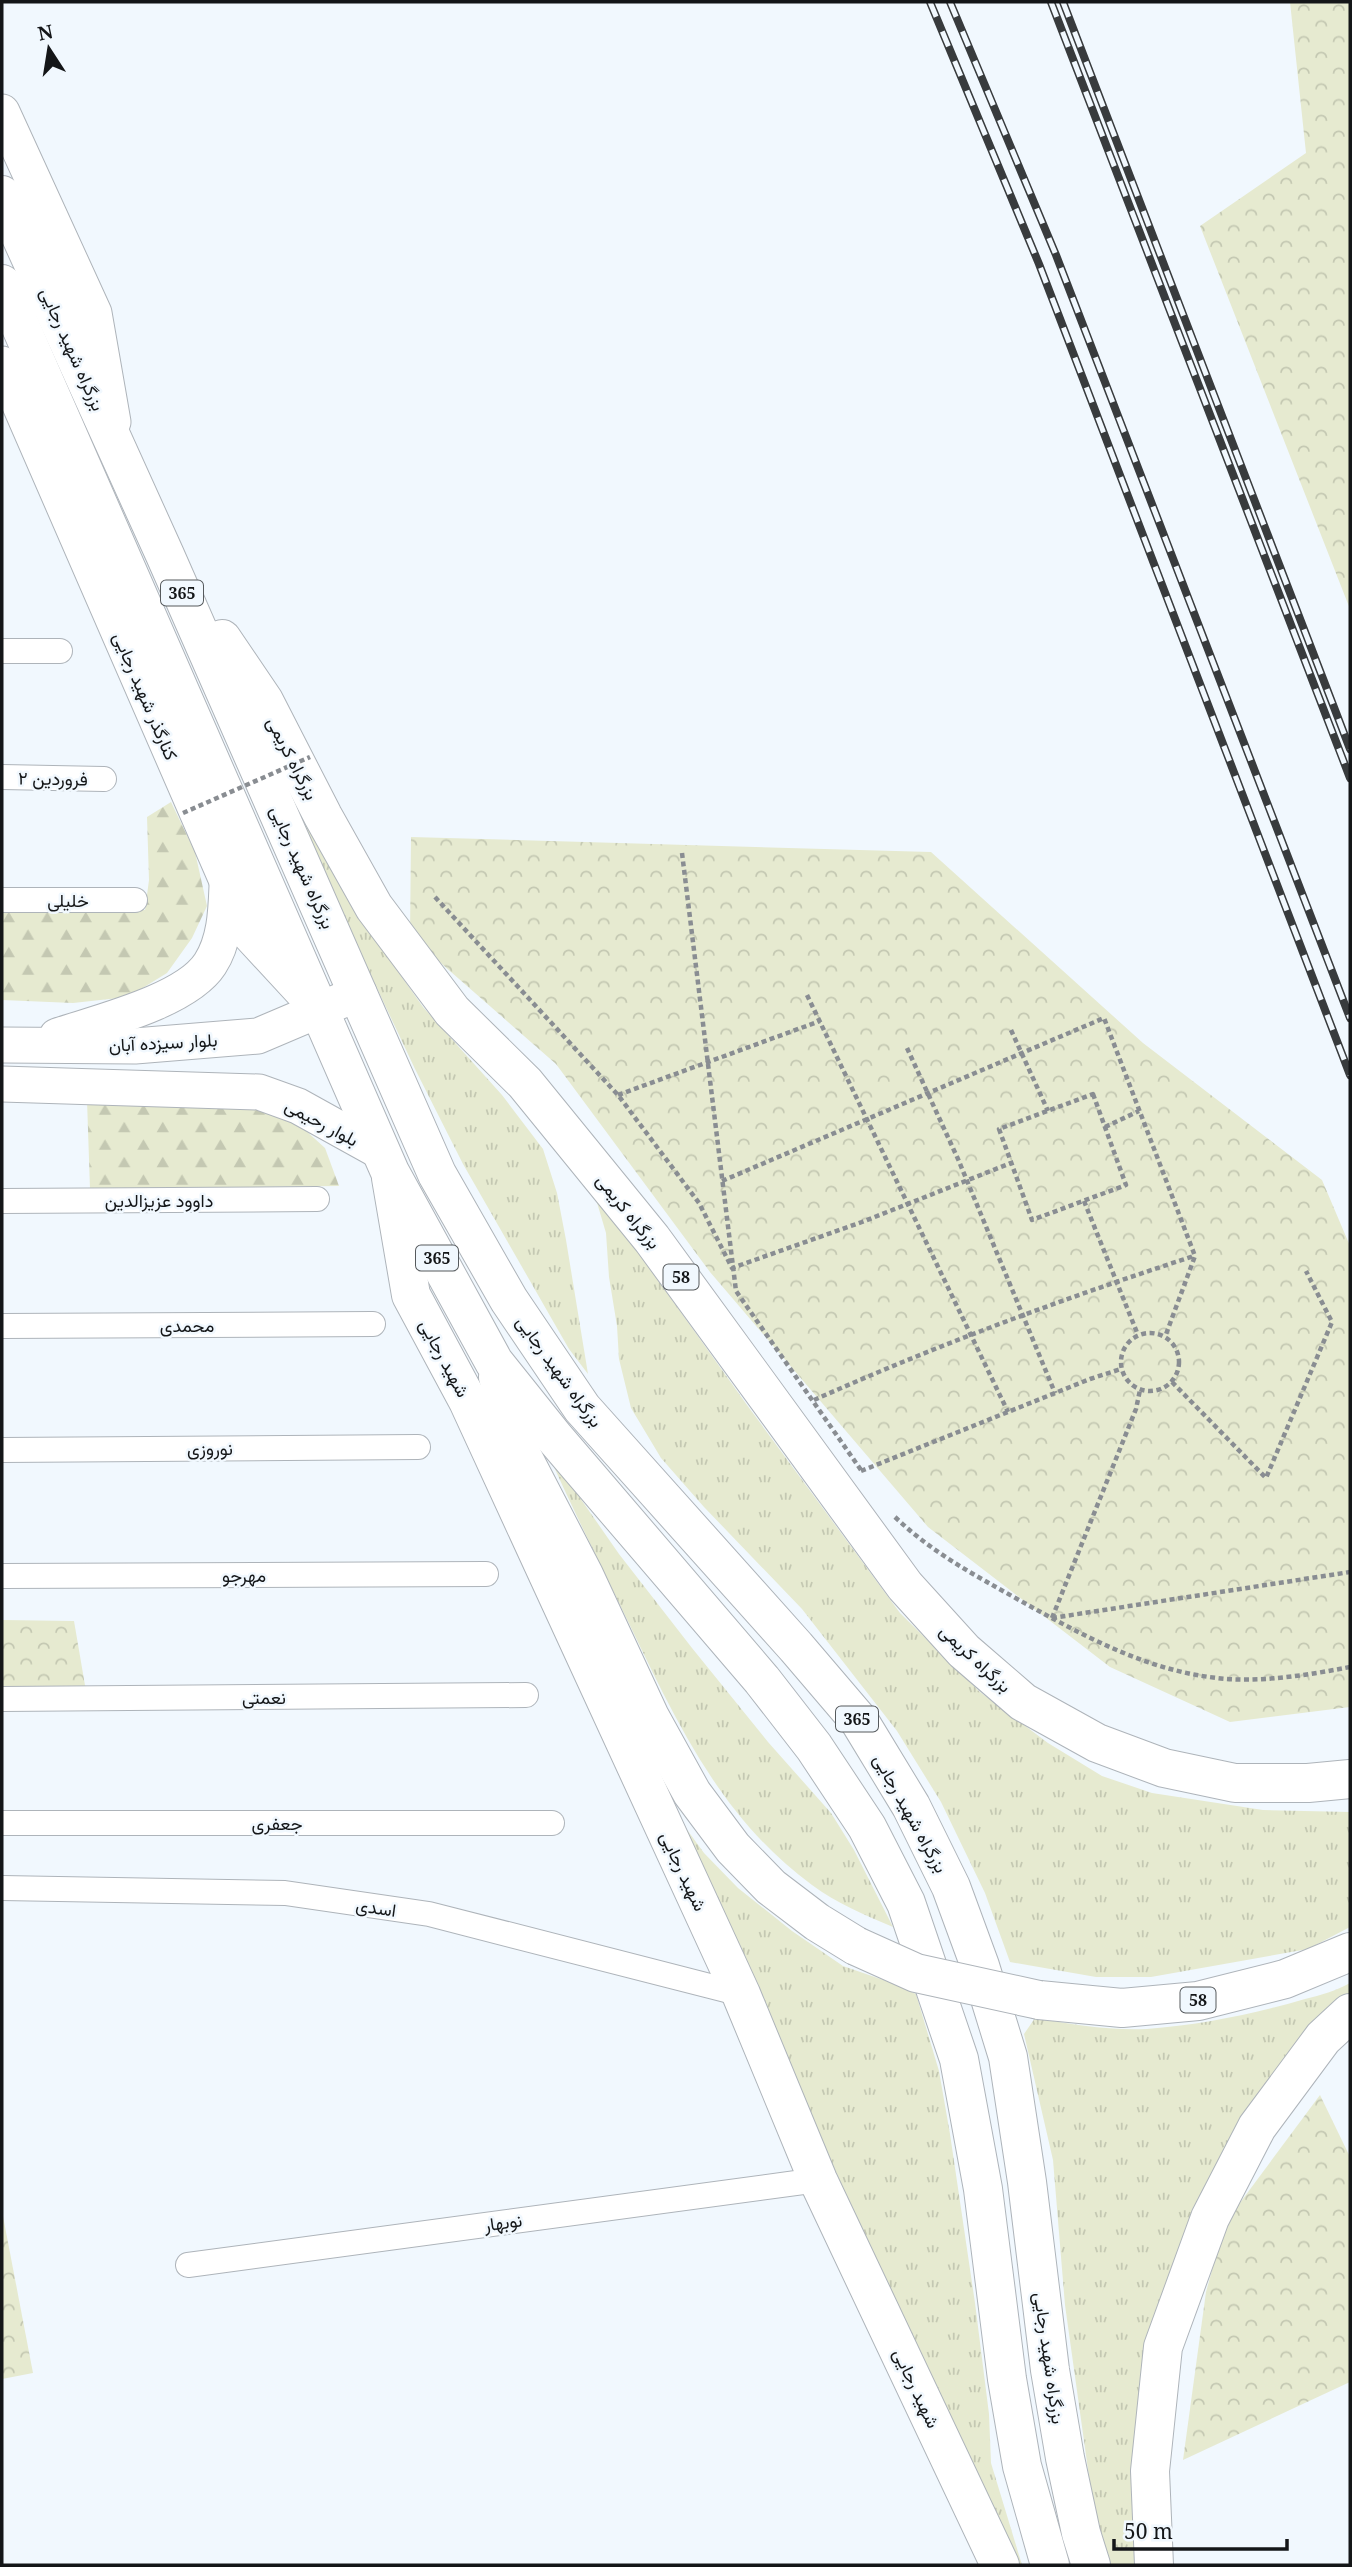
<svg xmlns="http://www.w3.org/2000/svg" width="1352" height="2567" font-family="'Noto Serif',Vazirmatn,serif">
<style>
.grass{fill:url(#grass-tufts)}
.forest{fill:url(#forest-firs)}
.park{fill:url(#park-crowns)}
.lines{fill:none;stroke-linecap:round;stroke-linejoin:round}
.street-casing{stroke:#aeb4ba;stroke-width:26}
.secondary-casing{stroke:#aeb4ba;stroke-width:37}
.primary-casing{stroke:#aeb4ba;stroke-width:40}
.highway-casing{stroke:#aeb4ba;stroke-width:40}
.path{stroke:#898d92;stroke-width:4.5;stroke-dasharray:5 3.5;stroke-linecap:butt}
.street{stroke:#fff;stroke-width:24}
.secondary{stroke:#fff;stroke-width:35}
.primary{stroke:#fff;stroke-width:38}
.highway{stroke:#fff;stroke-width:38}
.rail-casing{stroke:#383b3d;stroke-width:8}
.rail{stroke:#f1f8fe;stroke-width:5;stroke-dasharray:16;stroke-linecap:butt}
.highway-bridge-casing{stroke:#aeb4ba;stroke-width:40;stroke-linecap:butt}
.path-bridge{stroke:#898d92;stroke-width:4.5;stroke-dasharray:5 3.5;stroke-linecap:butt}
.highway-bridge{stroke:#fff;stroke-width:38}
.labels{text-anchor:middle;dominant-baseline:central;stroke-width:5;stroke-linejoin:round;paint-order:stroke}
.shield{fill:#f1f8fe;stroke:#565a5d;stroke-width:2}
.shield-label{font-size:16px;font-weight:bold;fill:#141618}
.street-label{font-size:18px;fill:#141618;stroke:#f1f8fe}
</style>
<defs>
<pattern id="grass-tufts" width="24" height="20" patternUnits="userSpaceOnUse" patternTransform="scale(1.75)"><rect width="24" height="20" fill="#e6ead0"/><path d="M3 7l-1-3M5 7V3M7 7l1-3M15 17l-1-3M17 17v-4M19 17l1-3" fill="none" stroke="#c4c8b2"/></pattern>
<pattern id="forest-firs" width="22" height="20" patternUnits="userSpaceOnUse" patternTransform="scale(1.75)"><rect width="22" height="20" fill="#e6ead0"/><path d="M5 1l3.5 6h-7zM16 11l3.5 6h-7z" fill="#c4c8b2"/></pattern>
<pattern id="park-crowns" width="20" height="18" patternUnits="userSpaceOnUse" patternTransform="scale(1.75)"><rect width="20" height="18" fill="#e6ead0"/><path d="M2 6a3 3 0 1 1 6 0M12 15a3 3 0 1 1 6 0" fill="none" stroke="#c4c8b2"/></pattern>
</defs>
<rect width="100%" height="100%" fill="#f1f8fe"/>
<!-- grass -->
<g class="grass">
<path d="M296,795L380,946L423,1007L502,1095L543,1149L557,1193L566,1240L588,1374L569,1349L463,1164L415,1069L289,801Z"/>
<path d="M593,1189L747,1405L900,1613L980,1692L1048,1743L1102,1776L1152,1793L1263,1810L1350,1812V1927L1308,1949L1151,1977H1096L1010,1962L985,1893L941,1802L897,1731L802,1609L704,1507L661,1458L631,1408L619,1359L617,1326L609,1277L606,1233Z"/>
<path d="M546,1449L619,1554L692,1648L768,1742L831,1813L854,1850L893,1927C865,1915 836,1903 812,1885C714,1813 671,1709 619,1603C594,1552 569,1501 546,1449Z"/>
<path d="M661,1794L704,1853L738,1888L792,1931L843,1966L892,1983L916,1994L939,2071L950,2134L975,2303L989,2414L991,2463L1022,2565H1013L748,1977Z"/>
<path d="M1350,1983V1998L1189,2247L1138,2565H1108L1091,2491L1065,2305L1053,2160L1024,2034L1035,2018C1071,2024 1111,2031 1147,2029C1200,2025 1254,2014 1305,1999C1321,1995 1336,1991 1350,1983Z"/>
</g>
<!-- forest -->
<g class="forest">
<path d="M171,802L195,852L207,906L192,938L167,973L128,997L73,1003L2,1000V910H145L149,880L147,817Z"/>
<path d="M87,1100L283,1110L325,1148L339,1186L90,1189Z"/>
</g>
<!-- park -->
<g class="park">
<path d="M1290,2H1350V609L1200,226L1306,153Z"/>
<path d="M411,837L931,852L1143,1043L1322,1180L1350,1246V1707L1230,1722L1110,1667L928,1527L710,1272L556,1064L410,936Z"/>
<path d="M2,1620L74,1621L87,1697H2Z"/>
<path d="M1320,2095L1350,2157V2382L1183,2460L1206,2292L1225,2223Z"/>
<path d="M2,2211L33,2373L2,2379Z"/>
</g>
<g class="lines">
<defs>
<g id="street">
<path d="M2,651H60"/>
<path d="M2,777L104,779"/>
<path d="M2,900H135"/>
<path d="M2,1201L317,1199"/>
<path d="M2,1326L373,1324"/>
<path d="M2,1450L418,1447"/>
<path d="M2,1576L486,1574"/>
<path d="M2,1699L526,1695"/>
<path d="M2,1823H552"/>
<path d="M2,1888L285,1893L429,1914L741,1994"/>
<path d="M188,2265L818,2180"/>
</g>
<g id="secondary">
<path d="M2,112L94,313L113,422"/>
<path d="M2,364L251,936L312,1002"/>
<path d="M57,1036C99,1022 186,1001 210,964C225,941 226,912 227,886"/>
<path d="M2,1045L135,1046L258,1036L359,993"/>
<path d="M2,1084L259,1092L298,1106L381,1152"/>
</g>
<g id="primary">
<path d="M391,1178L411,1295L468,1401L741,1994L818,2180L1000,2565"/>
<path d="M1154,2565L1150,2471L1163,2347L1210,2218L1257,2127L1323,2038L1350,2013"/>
</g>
<g id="highway">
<path d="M2,195L165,555L437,1174L509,1300L582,1408L796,1647L860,1722L911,1806L951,1887L980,1966L1008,2057L1027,2182L1050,2370L1065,2458L1081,2533L1091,2565"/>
<path d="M2,284L390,1172L494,1362L554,1437L762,1680L814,1747L867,1827L906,1903L959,2059L983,2189L1007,2379L1022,2466L1050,2565"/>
<path d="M222,639L264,701L323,816L374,907L452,1011L525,1083L652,1239L905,1586L964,1651L1023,1702L1097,1743L1164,1768L1235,1783H1308L1350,1779"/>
<path d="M498,1377L517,1446L584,1575L650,1717L692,1793L733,1848L771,1887L817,1922L856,1946"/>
<path d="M1039,2000L1122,2008L1198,2001L1285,1979L1350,1952"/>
</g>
</defs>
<!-- street casing -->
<use href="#street" class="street-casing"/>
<!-- secondary casing -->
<use href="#secondary" class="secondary-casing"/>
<!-- primary casing -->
<use href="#primary" class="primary-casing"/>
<!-- highway casing -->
<use href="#highway" class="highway-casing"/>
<!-- path -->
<g class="path">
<path d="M682,853L736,1291L861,1470"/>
<path d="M435,897L618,1095L699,1203L732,1268L862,1222L1011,1163"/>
<path d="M807,995L1008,1412"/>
<path d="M1011,1030L1048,1111"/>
<path d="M907,1048L958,1159L1055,1393"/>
<path d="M1093,1094L1126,1185L1032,1220L999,1129Z"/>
<path d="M618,1095L820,1021"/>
<path d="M1105,1127L1139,1111"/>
<path d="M722,1181L1104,1018L1195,1256L1165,1337"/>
<path d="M1084,1201L1138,1335"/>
<circle cx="1150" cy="1362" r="29"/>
<path d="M1172,1382L1266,1478L1332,1322L1306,1271"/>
<path d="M814,1400C937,1345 1065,1298 1194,1256"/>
<path d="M861,1471L1090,1379L1121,1369"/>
<path d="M895,1517C934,1554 973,1574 1019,1600C1082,1635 1145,1670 1217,1678C1260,1683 1308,1675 1350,1667"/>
<path d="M1052,1618L1350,1572"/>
<path d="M1052,1618L1136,1409L1140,1390"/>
</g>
<!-- street -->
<use href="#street" class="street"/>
<!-- secondary -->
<use href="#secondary" class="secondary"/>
<!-- primary -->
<use href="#primary" class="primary"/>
<!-- highway -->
<use href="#highway" class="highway"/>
<defs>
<g id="rail">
<path d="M930,2L1039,264L1350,1075"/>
<path d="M950,2L1056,255L1350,1018"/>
<path d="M1051,2L1350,778"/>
<path d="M1063,2L1350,749"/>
</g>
</defs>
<!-- rail casing -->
<use href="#rail" class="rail-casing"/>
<!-- rail -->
<use href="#rail" class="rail"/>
<defs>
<path id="highway-bridge" d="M856,1946L916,1973L1039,2000"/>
</defs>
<!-- highway-bridge casing -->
<use href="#highway-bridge" class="highway-bridge-casing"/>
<!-- path-bridge -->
<path class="path-bridge" d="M183,813L310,757"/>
<!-- highway-bridge -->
<use href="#highway-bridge" class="highway-bridge"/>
</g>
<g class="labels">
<!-- shield labels -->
<g class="shield">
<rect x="161" y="580.5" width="42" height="25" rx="5"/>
<rect x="416" y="1245.5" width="42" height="25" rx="5"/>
<rect x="663.5" y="1264.5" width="35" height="25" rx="5"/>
<rect x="836" y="1706.5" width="42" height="25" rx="5"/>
<rect x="1180.5" y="1987.5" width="35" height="25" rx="5"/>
</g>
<g class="shield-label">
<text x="182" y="593">365</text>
<text x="437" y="1258">365</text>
<text x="681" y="1277">58</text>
<text x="857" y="1719">365</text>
<text x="1198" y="2000">58</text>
</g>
<!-- street labels -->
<g class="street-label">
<text transform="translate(73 349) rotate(66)">بزرگراه شهید رجایی</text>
<text transform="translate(146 696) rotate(67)">کنارگذر شهید رجایی</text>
<text transform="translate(293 758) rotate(63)">بزرگراه کریمی</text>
<text transform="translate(53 778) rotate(1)">فروردین ۲</text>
<text transform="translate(303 867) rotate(66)">بزرگراه شهید رجایی</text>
<text x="68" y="900">خلیلی</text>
<text transform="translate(163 1042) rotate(-3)">بلوار سیزده آبان</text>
<text transform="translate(322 1122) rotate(28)">بلوار رحیمی</text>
<text x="159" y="1200">داوود عزیزالدین</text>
<text transform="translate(629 1211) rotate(51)">بزرگراه کریمی</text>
<text x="187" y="1325">محمدی</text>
<text transform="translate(445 1358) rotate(62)">شهید رجایی</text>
<text transform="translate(560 1371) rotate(54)">بزرگراه شهید رجایی</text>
<text x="210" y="1448">نوروزی</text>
<text x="244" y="1575">مهرجو</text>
<text transform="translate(976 1658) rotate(43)">بزرگراه کریمی</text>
<text x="264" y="1697">نعمتی</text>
<text transform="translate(911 1813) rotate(61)">بزرگراه شهید رجایی</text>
<text x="277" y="1823">جعفری</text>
<text transform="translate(684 1871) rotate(65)">شهید رجایی</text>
<text transform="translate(376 1907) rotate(8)">اسدی</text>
<text transform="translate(503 2222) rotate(-8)">نوبهار</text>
<text transform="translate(1050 2358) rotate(82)">بزرگراه شهید رجایی</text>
<text transform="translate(917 2388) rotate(65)">شهید رجایی</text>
</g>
</g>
<!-- border -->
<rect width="1352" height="2567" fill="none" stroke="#141618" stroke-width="7"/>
<!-- north arrow -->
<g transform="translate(49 49) rotate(348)" stroke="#f1f8fe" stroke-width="5" paint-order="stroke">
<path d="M0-5L12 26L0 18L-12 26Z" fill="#141618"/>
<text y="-10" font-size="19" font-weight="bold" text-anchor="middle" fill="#141618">N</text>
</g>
<!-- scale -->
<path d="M1114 2539v10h173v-10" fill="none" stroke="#141618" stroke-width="3.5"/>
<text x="1124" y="2539" font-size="21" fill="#141618" stroke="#f1f8fe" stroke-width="5" paint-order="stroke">50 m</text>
</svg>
